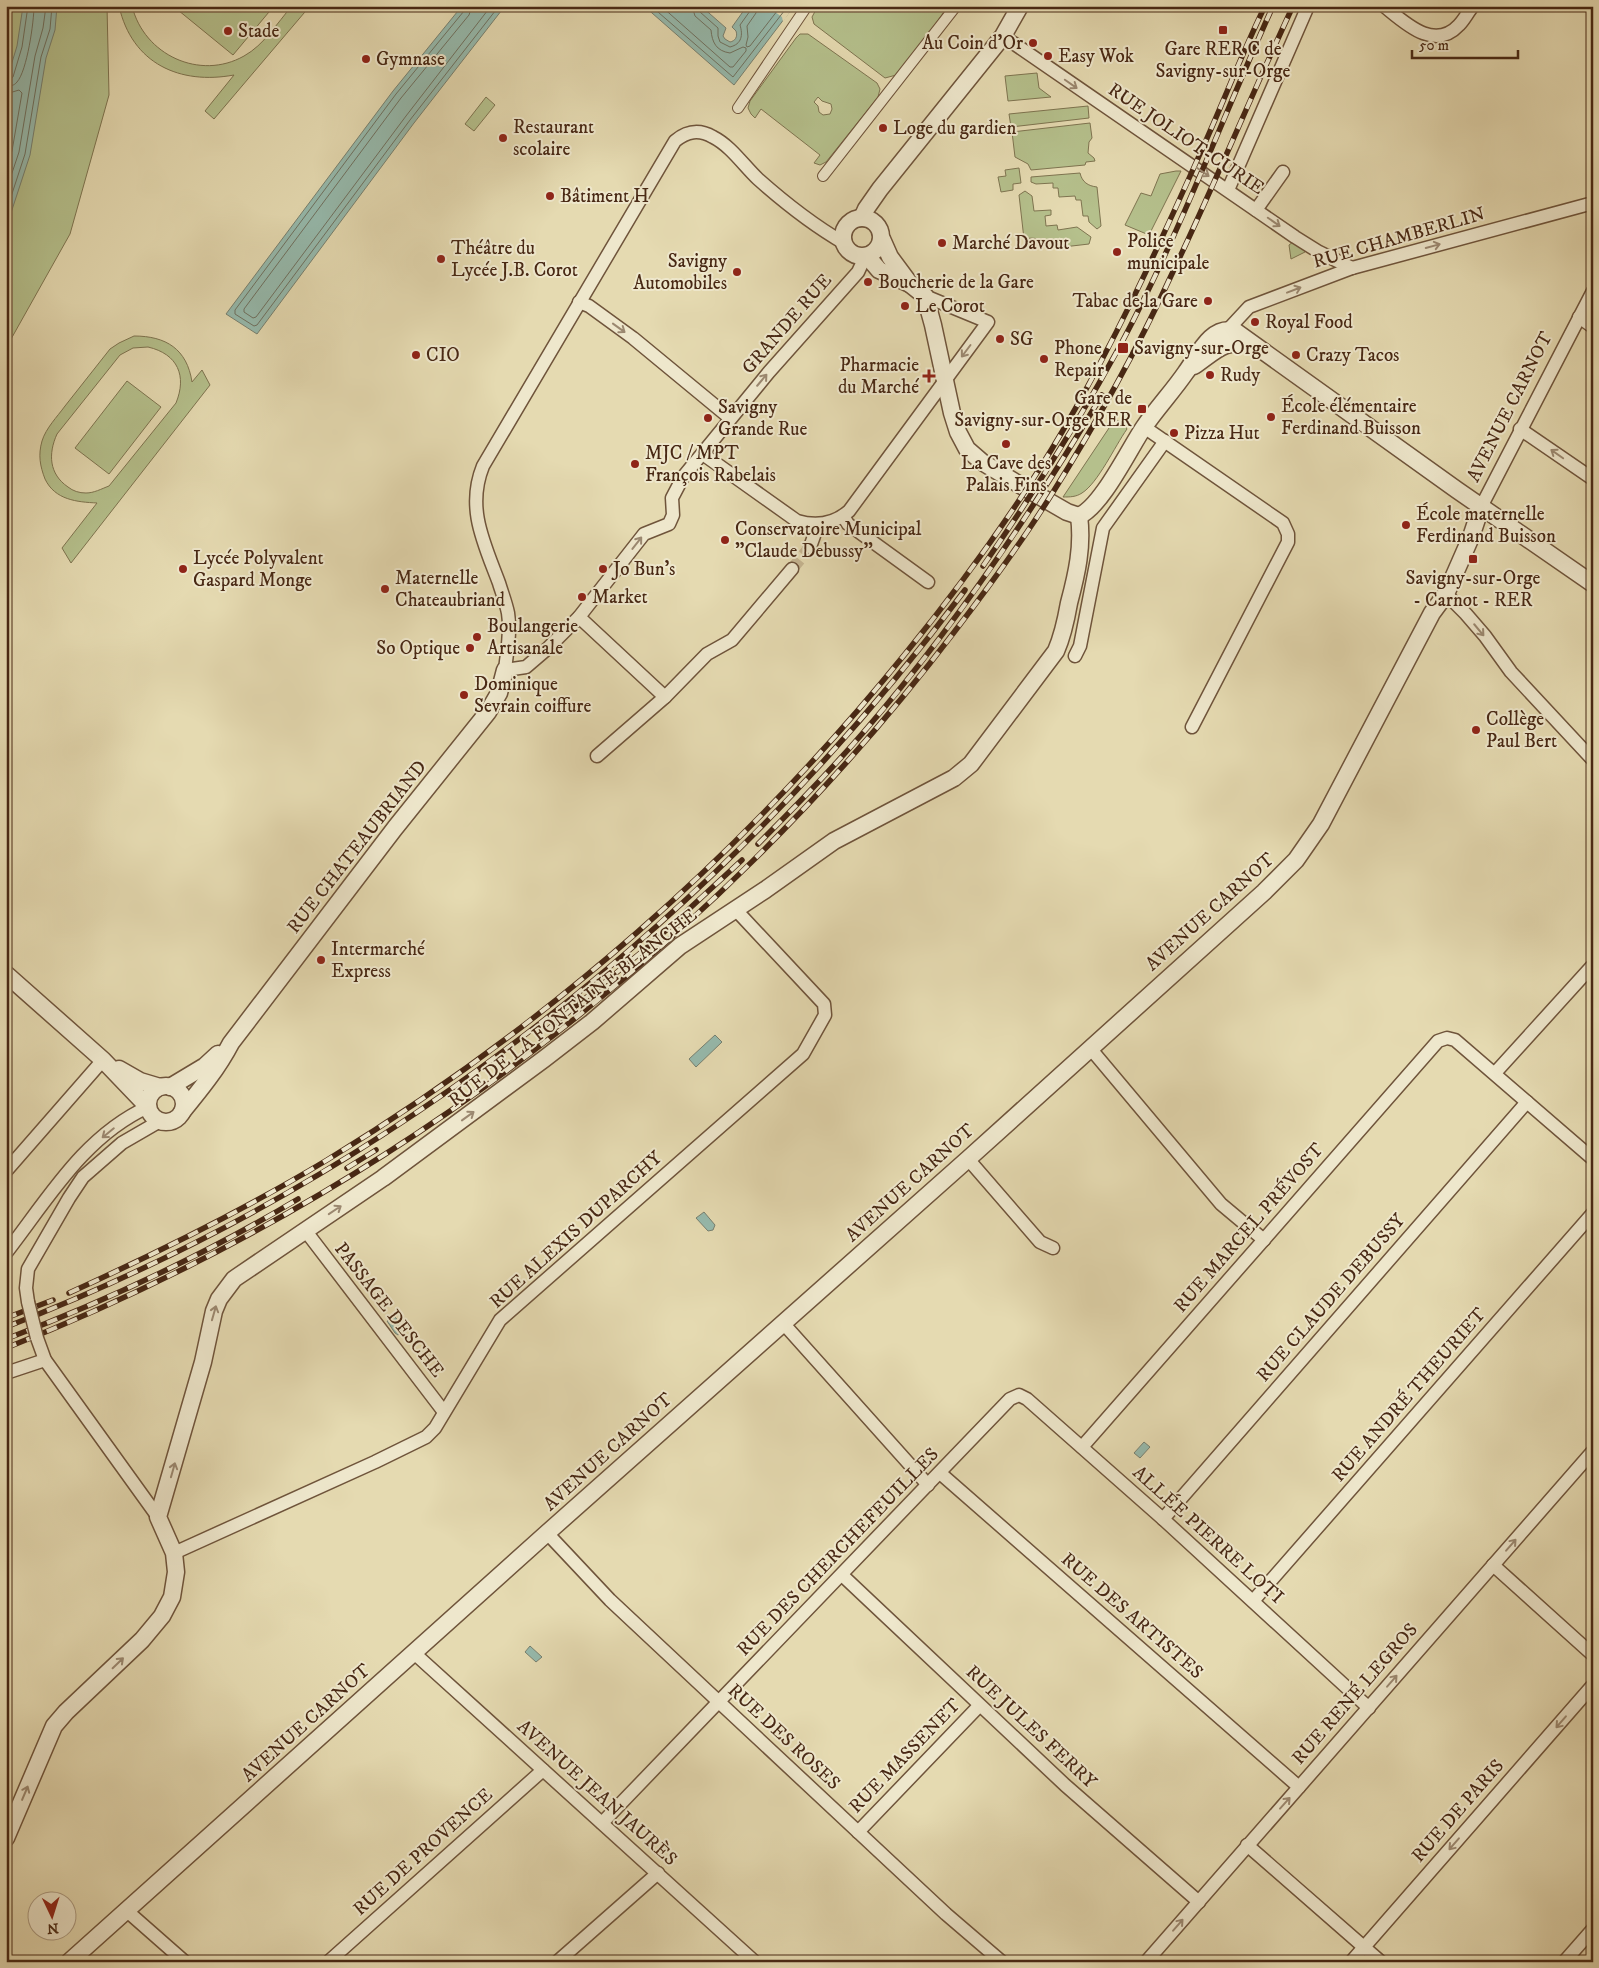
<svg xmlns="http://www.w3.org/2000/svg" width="1599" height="1968" font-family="'IM FELL DW Pica',serif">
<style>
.green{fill:#b5c08c;stroke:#7e7450;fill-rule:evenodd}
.water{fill:#96baad;stroke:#778070}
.pier{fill:#e5dab1}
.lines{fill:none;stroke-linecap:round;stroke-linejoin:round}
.shore{stroke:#6f7160;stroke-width:1}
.minor-tunnel{stroke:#c6b692;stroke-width:12;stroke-dasharray:12 6;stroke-linecap:butt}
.pedestrian-casing{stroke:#6f543b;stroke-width:12}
.minor-casing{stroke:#6f543b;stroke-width:15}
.tertiary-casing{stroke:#6f543b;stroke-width:19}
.pedestrian{stroke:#eee7cc;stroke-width:10}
.minor{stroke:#eee7cc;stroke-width:12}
.tertiary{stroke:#eee7cc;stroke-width:16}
.rail-casing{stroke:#482814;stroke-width:5.5}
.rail{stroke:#eee7cc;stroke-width:4;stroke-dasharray:11;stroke-linecap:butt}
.minor-bridge-casing{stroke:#6f543b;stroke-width:15;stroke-linecap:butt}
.minor-bridge{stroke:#eee7cc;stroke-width:12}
.oneway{stroke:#9b8870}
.poi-dot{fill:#8f2418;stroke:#eee7cc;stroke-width:2}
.labels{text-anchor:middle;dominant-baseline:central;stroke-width:4;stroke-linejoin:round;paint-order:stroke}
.poi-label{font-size:19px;fill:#482814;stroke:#eee7cc;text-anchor:start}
.street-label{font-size:19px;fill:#482814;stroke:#eee7cc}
</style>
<rect width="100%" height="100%" fill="#e5dab1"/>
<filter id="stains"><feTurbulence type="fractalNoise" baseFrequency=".004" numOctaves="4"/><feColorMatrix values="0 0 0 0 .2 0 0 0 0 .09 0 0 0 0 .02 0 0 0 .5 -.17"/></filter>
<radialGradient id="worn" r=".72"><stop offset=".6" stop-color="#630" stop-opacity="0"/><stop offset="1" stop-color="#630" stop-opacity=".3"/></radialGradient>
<!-- green -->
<g class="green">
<path d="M6,6H107L109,95L70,234L6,348Z"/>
<path d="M119,6H132C144,55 200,81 244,56C264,45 277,23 292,6H310L214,119L205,111L234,75C180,85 132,64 119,6Z"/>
<path d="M173,6H274L233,55Z"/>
<path d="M818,6H860L866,10L872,6H946V9L900,74L885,78L814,24L812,17Z"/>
<path d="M800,34H808L877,83L880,89L878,97L826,162L820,165L814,163L820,155L761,109L755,118L751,114L748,108L750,101L796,38ZM818,97L822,101L831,104L832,109L830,114L823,115L819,112L818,106L814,102Z"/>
<path d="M1037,73L1039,88L1051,97L1008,101L1005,76Z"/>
<path d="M486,97L495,105L474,131L465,124Z"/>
<path d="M1088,106L1089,118L1011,127L1009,114Z"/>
<path d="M1090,123L1092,138L1089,142L1088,153L1094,158L1095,161L1086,162L1085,165L1031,170L1028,164L1015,157L1012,132Z"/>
<path d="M1019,168L1021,183L1013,184V190L1001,192L998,177L1006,176L1005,170Z"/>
<path d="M1176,171H1181L1149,235L1125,225L1141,193L1151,196L1160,174Z"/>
<path d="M1080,173C1082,182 1088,186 1097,187L1101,226L1097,229L1089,222L1088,216H1083L1081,200H1076L1075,196L1059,197L1058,188H1053V183L1036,184L1031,182V177Z"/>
<path d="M1025,191L1032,196L1034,211L1051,210V215L1045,216L1046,226L1057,225L1058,230L1077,227L1091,237L1089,244L1046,249C1044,238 1034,237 1024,239L1019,195Z"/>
<path d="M1293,242L1306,250L1305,252L1291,259L1289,245Z"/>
<path d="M134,336C166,336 187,349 192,382L202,370L210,385L71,563L62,548L97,503C77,502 55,500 45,479C40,466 38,455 42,441C46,428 57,417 65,406C80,387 95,368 110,349L119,343ZM148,347C178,354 187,376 176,403L109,486C101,489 94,493 86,493C79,493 73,491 68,487C49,474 48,454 57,434L120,355L133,348Z"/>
<path d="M127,381L161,407L109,474L75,448Z"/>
<path d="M1115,419L1124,424L1127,429C1115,446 1098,483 1082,493C1076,497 1070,497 1063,497Z"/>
</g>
<!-- water -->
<g class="water">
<path d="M23,6H57L55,30L46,58L30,155L6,228V82L17,46Z"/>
<path d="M462,6H505L414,123L257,334L226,314L393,91Z"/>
<path d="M644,6H701L726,28L723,36L725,39L730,42C735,41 738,37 736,31L732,27L747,6H794L734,85Z"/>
<path d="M715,1035L722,1042L696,1067L689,1059Z"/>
<path d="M704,1212L715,1225L713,1230L708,1231L696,1218Z"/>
<path d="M394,1316L406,1329L398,1335L395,1333L387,1321Z"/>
<path d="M1144,1442L1150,1447L1140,1458L1134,1453Z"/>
<path d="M530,1646L542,1657L536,1662L525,1652Z"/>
</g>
<!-- pier -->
<path class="pier" d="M767,6H794L783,22L782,17Z"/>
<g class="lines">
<!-- shore -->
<g class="shore">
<path d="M465,6L464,11L396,94L235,310V314L254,326L257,325L410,120L499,6"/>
<path d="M472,6L469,15L401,98L244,309V312L253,318L256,317L406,116L491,6"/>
<path d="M651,6L733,77L788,6"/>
<path d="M661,6L730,67H733L746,51V48L743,47L730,53C716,51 712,42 711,30L695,16L692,6"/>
<path d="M698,6L700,12L718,28V36L720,42L730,47C742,44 743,35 740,25L750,11L751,6"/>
<path d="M757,6L756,13L747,26L748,37L746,45L747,47L750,46L781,6"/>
<path d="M6,80L13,77L22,47L28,6"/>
<path d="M6,86C10,86 14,86 17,82C27,71 34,22 34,6"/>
<path d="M6,94L19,90L22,93L12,151L6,166"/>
<path d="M6,191L19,152L35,56L43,28L46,6"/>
<path d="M6,212L25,154L41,57L50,29L52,6"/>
</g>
<!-- minor-tunnel -->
<path class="minor-tunnel" d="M792,569L810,547"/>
<defs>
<g id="pedestrian">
<path d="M738,108L807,6"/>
<path d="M823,176L956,6"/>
</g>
<g id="minor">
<path d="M1384,6C1404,22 1434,52 1459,25C1464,20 1468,12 1473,6"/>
<path d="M1003,36L1295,237L1319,252L1352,268"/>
<path d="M1228,190L1308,6"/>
<path d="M1256,210L1283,172"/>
<path d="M844,243C813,225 785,203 758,179C744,166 731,146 713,137C699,129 687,131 675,141L483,466C466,508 484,543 499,583C502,593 506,603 508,613C511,632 507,651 505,670L526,667L547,649L579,617L644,534L669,524L673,515L672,498L683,477L769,372L858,272L865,257"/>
<path d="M579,302L589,306L633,338L730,418"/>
<path d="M1579,317L1593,327"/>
<path d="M1223,335L1249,307L1352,268L1593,203"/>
<path d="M1144,427L1283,523L1288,534V542L1192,727"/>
<path d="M1520,429L1593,479"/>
<path d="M707,457L797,521C817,527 834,524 849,511L988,322L925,296"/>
<path d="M1481,507L1593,291"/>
<path d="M843,516L848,524L928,582"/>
<path d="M810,547L814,536V525"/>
<path d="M1446,594L1466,614L1485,636L1511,672L1593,760"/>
<path d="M579,617L665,697"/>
<path d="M1075,656L1080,646L1103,528L1165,441"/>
<path d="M597,756L665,697L707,654L732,640L792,569"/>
<path d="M1090,1048L1221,1204L1264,1240"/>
<path d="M1495,1073L1593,965"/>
<path d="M968,1159L1040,1242L1053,1248"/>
<path d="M6,1171L103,1060"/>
<path d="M305,1230L444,1412"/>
<path d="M6,1253C48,1199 84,1136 148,1107"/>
<path d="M28,1302L26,1288L28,1269L69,1198L83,1177L122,1143L160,1121"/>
<path d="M783,1323L928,1485"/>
<path d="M37,1338L45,1360L158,1517"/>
<path d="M6,1373L45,1360"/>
<path d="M1082,1447L1438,1041L1447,1038L1455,1040L1593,1159"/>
<path d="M940,1473L1299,1787"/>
<path d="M1163,1519L1527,1102"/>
<path d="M547,1533L610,1600L719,1702L946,1914L1002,1962"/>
<path d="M174,1553L375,1462L426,1437L435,1428L500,1320L803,1054L825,1015L824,1004L736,910"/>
<path d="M1493,1565L1593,1655"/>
<path d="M842,1575L1065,1785L1199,1902"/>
<path d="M1253,1601L1593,1213"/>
<path d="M414,1653L755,1962"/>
<path d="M602,1823L1010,1399L1019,1395L1027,1399L1163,1519L1369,1708"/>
<path d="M858,1832L979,1706"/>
<path d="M1247,1845L1381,1962"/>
<path d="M127,1911L185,1962"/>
<path d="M328,1962L543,1770"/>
<path d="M557,1962L658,1873"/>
<path d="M1146,1962L1593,1451"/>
<path d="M1351,1962L1593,1685"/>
<path d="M1564,1962L1593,1929"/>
</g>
<g id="tertiary">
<circle cx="862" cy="237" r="19"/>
<path d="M862,218L866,209L880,189L1003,36L1020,6"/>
<path d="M882,239L890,257L910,284L925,296L933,325L952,413L958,432L967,449L982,462L1015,482L1067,512L1079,516"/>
<path d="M867,256L879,270L910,284"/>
<path d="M1194,366C1216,351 1224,339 1252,344"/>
<path d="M1079,516C1102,506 1129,449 1144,427C1157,408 1173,391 1186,372C1198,356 1210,325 1235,331L1457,490L1593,584"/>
<path d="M6,974L103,1060L148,1107"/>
<path d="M119,1069L140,1081L160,1087"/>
<circle cx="166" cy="1104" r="18"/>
<path d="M170,1087L205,1066L218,1054"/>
<path d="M182,1112C200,1090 218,1068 231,1043L395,828L488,712L499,693L505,670"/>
<path d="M6,1838L54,1726L66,1712L142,1640L162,1616L172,1597L176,1572L174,1553L158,1517L203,1362L214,1311L219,1299L234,1279L383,1178L544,1059L592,1022L680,946L765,890L834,841L954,778L971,764L1056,651C1063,635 1066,620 1069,603C1077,573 1083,546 1079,516"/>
<path d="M69,1962L547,1533L968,1159L1264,892L1296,860L1321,824L1432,613L1446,594L1471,537L1481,507"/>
</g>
</defs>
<!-- pedestrian casing -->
<use href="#pedestrian" class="pedestrian-casing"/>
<!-- minor casing -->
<use href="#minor" class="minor-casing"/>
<!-- tertiary casing -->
<use href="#tertiary" class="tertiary-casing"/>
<!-- pedestrian -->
<use href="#pedestrian" class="pedestrian"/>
<!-- minor -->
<use href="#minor" class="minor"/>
<!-- tertiary -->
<use href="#tertiary" class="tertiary"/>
<defs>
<g id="rail">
<path d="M983,566C1033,494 1079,421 1121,344C1179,235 1222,119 1273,6"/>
<path d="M758,844C794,808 829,772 862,734C953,629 1031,514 1102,395"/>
<path d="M548,1029L650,945L742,860"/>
<path d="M347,1168L376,1150"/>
<path d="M69,1293C157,1253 244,1210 327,1160C546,1027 743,854 905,654C962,584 1016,510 1062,432C1114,343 1157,250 1199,156C1222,106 1241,55 1265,6"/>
<path d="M6,1318L53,1300"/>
<path d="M6,1327C387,1180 721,916 965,590"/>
<path d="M6,1339C106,1301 206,1254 298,1199"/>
<path d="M6,1348C379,1201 713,949 955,631C988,588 1021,543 1050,497C1094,427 1135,354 1170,278C1213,188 1251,96 1293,6"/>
</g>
</defs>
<!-- rail casing -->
<use href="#rail" class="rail-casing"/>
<!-- rail -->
<use href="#rail" class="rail"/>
<defs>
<path id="minor-bridge" d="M28,1302L37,1338"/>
</defs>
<!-- minor-bridge casing -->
<use href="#minor-bridge" class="minor-bridge-casing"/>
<!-- minor-bridge -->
<use href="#minor-bridge" class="minor-bridge"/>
</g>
<!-- one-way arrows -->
<defs><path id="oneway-shaft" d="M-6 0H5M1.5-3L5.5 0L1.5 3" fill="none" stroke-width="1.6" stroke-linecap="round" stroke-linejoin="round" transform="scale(1.25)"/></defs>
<g class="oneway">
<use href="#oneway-shaft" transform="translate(1071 84) rotate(35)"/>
<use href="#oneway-shaft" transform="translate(1203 172) rotate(35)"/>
<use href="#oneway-shaft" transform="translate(1274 222) rotate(35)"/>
<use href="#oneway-shaft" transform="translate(1433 246) rotate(-15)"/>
<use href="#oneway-shaft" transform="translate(1294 290) rotate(-21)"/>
<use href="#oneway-shaft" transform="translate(619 328) rotate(36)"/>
<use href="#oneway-shaft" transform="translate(966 351) rotate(127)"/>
<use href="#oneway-shaft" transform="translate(762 380) rotate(-50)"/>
<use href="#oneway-shaft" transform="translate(1557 454) rotate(-145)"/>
<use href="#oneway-shaft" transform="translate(637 543) rotate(-52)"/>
<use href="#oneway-shaft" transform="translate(1479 630) rotate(50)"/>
<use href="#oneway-shaft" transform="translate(468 1116) rotate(-36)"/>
<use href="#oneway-shaft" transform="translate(108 1133) rotate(141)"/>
<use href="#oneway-shaft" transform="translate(335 1210) rotate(-34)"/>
<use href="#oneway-shaft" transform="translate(214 1313) rotate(-74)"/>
<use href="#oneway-shaft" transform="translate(173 1470) rotate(-74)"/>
<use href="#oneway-shaft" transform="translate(1511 1545) rotate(-49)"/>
<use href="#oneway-shaft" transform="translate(118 1663) rotate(-44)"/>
<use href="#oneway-shaft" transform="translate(1392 1681) rotate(-49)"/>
<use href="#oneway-shaft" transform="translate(1561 1722) rotate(131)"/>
<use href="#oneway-shaft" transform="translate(25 1793) rotate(-67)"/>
<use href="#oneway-shaft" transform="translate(1285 1803) rotate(-48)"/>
<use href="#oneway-shaft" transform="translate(1454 1844) rotate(131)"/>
<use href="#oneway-shaft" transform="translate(1178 1925) rotate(-49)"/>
</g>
<!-- markers -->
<g class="poi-dot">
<rect x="1218" y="25" width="10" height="10" rx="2.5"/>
<circle cx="228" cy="31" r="5"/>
<circle cx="1033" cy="43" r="5"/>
<circle cx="1048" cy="56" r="5"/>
<circle cx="366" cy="59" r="5"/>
<circle cx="883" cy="128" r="5"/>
<circle cx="503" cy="138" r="5"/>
<circle cx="550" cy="196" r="5"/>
<circle cx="942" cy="243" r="5"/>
<circle cx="1117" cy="252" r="5"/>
<circle cx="441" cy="259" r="5"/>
<circle cx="737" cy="272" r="5"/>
<circle cx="868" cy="282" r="5"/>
<circle cx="1208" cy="301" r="5"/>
<circle cx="905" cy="306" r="5"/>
<circle cx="1255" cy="322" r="5"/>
<circle cx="1000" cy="339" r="5"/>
<rect x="1117" y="342" width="12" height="12" rx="2.5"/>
<circle cx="416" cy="355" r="5"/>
<circle cx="1296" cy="355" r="5"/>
<circle cx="1044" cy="359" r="5"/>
<circle cx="1210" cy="375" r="5"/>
<path d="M926.5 368.5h5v5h5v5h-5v5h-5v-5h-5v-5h5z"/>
<rect x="1137" y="404" width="10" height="10" rx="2.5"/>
<circle cx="1271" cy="417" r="5"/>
<circle cx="708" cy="418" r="5"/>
<circle cx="1174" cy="433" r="5"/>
<circle cx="1006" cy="444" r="5"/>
<circle cx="635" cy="464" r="5"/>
<circle cx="1406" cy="525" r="5"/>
<circle cx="725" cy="540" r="5"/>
<rect x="1468" y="554" width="10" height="10" rx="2.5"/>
<circle cx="183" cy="569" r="5"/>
<circle cx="603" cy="569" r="5"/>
<circle cx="385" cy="589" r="5"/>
<circle cx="582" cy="597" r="5"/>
<circle cx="477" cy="637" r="5"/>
<circle cx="470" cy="648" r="5"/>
<circle cx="464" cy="695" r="5"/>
<circle cx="1476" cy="730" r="5"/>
<circle cx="321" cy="960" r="5"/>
</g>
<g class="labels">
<!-- poi labels -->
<g class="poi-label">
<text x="238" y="31">Stade</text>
<text x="1023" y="43" text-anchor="end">Au Coin d'Or</text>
<text x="1223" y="49" text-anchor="middle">Gare RER C de<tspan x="1223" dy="22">Savigny-sur-Orge</tspan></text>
<text x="1058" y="56">Easy Wok</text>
<text x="376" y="59">Gymnase</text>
<text x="513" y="127">Restaurant<tspan x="513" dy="22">scolaire</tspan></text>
<text x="893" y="128">Loge du gardien</text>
<text x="560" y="196">Bâtiment H</text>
<text x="1127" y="241">Police<tspan x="1127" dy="22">municipale</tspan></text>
<text x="952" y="243">Marché Davout</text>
<text x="451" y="248">Théâtre du<tspan x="451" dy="22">Lycée J.B. Corot</tspan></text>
<text x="727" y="261" text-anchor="end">Savigny<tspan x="727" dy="22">Automobiles</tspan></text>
<text x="878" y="282">Boucherie de la Gare</text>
<text x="1198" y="301" text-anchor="end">Tabac de la Gare</text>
<text x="915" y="306">Le Corot</text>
<text x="1265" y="322">Royal Food</text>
<text x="1010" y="339">SG</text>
<text x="1054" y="348">Phone<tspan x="1054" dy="22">Repair</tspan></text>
<text x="1134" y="348">Savigny-sur-Orge</text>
<text x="426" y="355">CIO</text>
<text x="1306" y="355">Crazy Tacos</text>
<text x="919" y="365" text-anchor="end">Pharmacie<tspan x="919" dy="22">du Marché</tspan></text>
<text x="1220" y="375">Rudy</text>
<text x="1132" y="398" text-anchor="end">Gare de<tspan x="1132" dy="22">Savigny-sur-Orge RER</tspan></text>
<text x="1281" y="406">École élémentaire<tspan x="1281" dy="22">Ferdinand Buisson</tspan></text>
<text x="718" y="407">Savigny<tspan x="718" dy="22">Grande Rue</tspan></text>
<text x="1184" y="433">Pizza Hut</text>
<text x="645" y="453">MJC / MPT<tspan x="645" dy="22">François Rabelais</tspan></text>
<text x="1006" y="463" text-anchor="middle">La Cave des<tspan x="1006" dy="22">Palais Fins</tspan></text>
<text x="1416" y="514">École maternelle<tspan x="1416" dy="22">Ferdinand Buisson</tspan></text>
<text x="735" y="529">Conservatoire Municipal<tspan x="735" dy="22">"Claude Debussy"</tspan></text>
<text x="193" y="558">Lycée Polyvalent<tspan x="193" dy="22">Gaspard Monge</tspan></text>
<text x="613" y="569">Jo Bun's</text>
<text x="395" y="578">Maternelle<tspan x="395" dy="22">Chateaubriand</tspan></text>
<text x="1473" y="578" text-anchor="middle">Savigny-sur-Orge<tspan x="1473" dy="22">- Carnot - RER</tspan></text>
<text x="592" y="597">Market</text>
<text x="487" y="626">Boulangerie<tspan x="487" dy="22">Artisanale</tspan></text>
<text x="460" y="648" text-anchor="end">So Optique</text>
<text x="474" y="684">Dominique<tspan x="474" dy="22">Sevrain coiffure</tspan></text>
<text x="1486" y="719">Collège<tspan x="1486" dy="22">Paul Bert</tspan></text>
<text x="331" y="949">Intermarché<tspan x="331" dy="22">Express</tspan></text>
</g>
<!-- street labels -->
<g class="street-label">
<text transform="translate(1186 139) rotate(34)">RUE JOLIOT-CURIE</text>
<text transform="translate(1399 238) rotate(-16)">RUE CHAMBERLIN</text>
<text transform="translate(787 324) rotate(-49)">GRANDE RUE</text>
<text transform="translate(1510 407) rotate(-63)">AVENUE CARNOT</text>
<text transform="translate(357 847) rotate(-52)">RUE CHATEAUBRIAND</text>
<text transform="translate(1210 912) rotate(-42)">AVENUE CARNOT</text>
<text transform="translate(573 1008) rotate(-38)">RUE DE LA FONTAINE BLANCHE</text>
<text transform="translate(910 1183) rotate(-42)">AVENUE CARNOT</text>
<text transform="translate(1249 1228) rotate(-49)">RUE MARCEL PRÉVOST</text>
<text transform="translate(576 1230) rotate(-42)">RUE ALEXIS DUPARCHY</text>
<text transform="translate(1331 1298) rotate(-49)">RUE CLAUDE DEBUSSY</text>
<text transform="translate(389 1310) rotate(52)">PASSAGE DESCHE</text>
<text transform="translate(1409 1395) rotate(-49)">RUE ANDRÉ THEURIET</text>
<text transform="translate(608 1452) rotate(-42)">AVENUE CARNOT</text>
<text transform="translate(1208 1535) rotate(42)">ALLÉE PIERRE LOTI</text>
<text transform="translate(838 1552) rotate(-46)">RUE DES CHERCHEFEUILLES</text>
<text transform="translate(1132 1616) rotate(41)">RUE DES ARTISTES</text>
<text transform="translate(1355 1694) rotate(-49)">RUE RENÉ LEGROS</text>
<text transform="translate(306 1723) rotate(-42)">AVENUE CARNOT</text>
<text transform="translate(1031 1727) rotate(43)">RUE JULES FERRY</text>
<text transform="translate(784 1737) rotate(43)">RUE DES ROSES</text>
<text transform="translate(905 1756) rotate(-46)">RUE MASSENET</text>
<text transform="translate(597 1793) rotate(42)">AVENUE JEAN JAURÈS</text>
<text transform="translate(1458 1811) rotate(-49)">RUE DE PARIS</text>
<text transform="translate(423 1852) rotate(-42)">RUE DE PROVENCE</text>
</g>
</g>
<!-- margin -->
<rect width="1599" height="1968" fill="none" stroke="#e5dab1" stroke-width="25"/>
<rect x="8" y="8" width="1584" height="1953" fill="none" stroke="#482814" stroke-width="2.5"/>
<rect x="12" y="12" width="1574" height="1943" fill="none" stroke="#482814"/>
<!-- north arrow -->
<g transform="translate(52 1916) rotate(176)"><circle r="24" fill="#eee7cc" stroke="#ac9b82"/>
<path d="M0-4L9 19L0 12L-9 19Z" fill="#8f2418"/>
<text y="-8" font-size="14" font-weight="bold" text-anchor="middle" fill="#482814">N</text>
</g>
<!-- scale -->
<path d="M1412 50v8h106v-8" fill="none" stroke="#482814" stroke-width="2.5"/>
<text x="1419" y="50" font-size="15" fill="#482814" stroke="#eee7cc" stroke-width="4" paint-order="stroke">50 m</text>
<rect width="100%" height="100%" filter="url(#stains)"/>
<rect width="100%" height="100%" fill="url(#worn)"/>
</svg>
